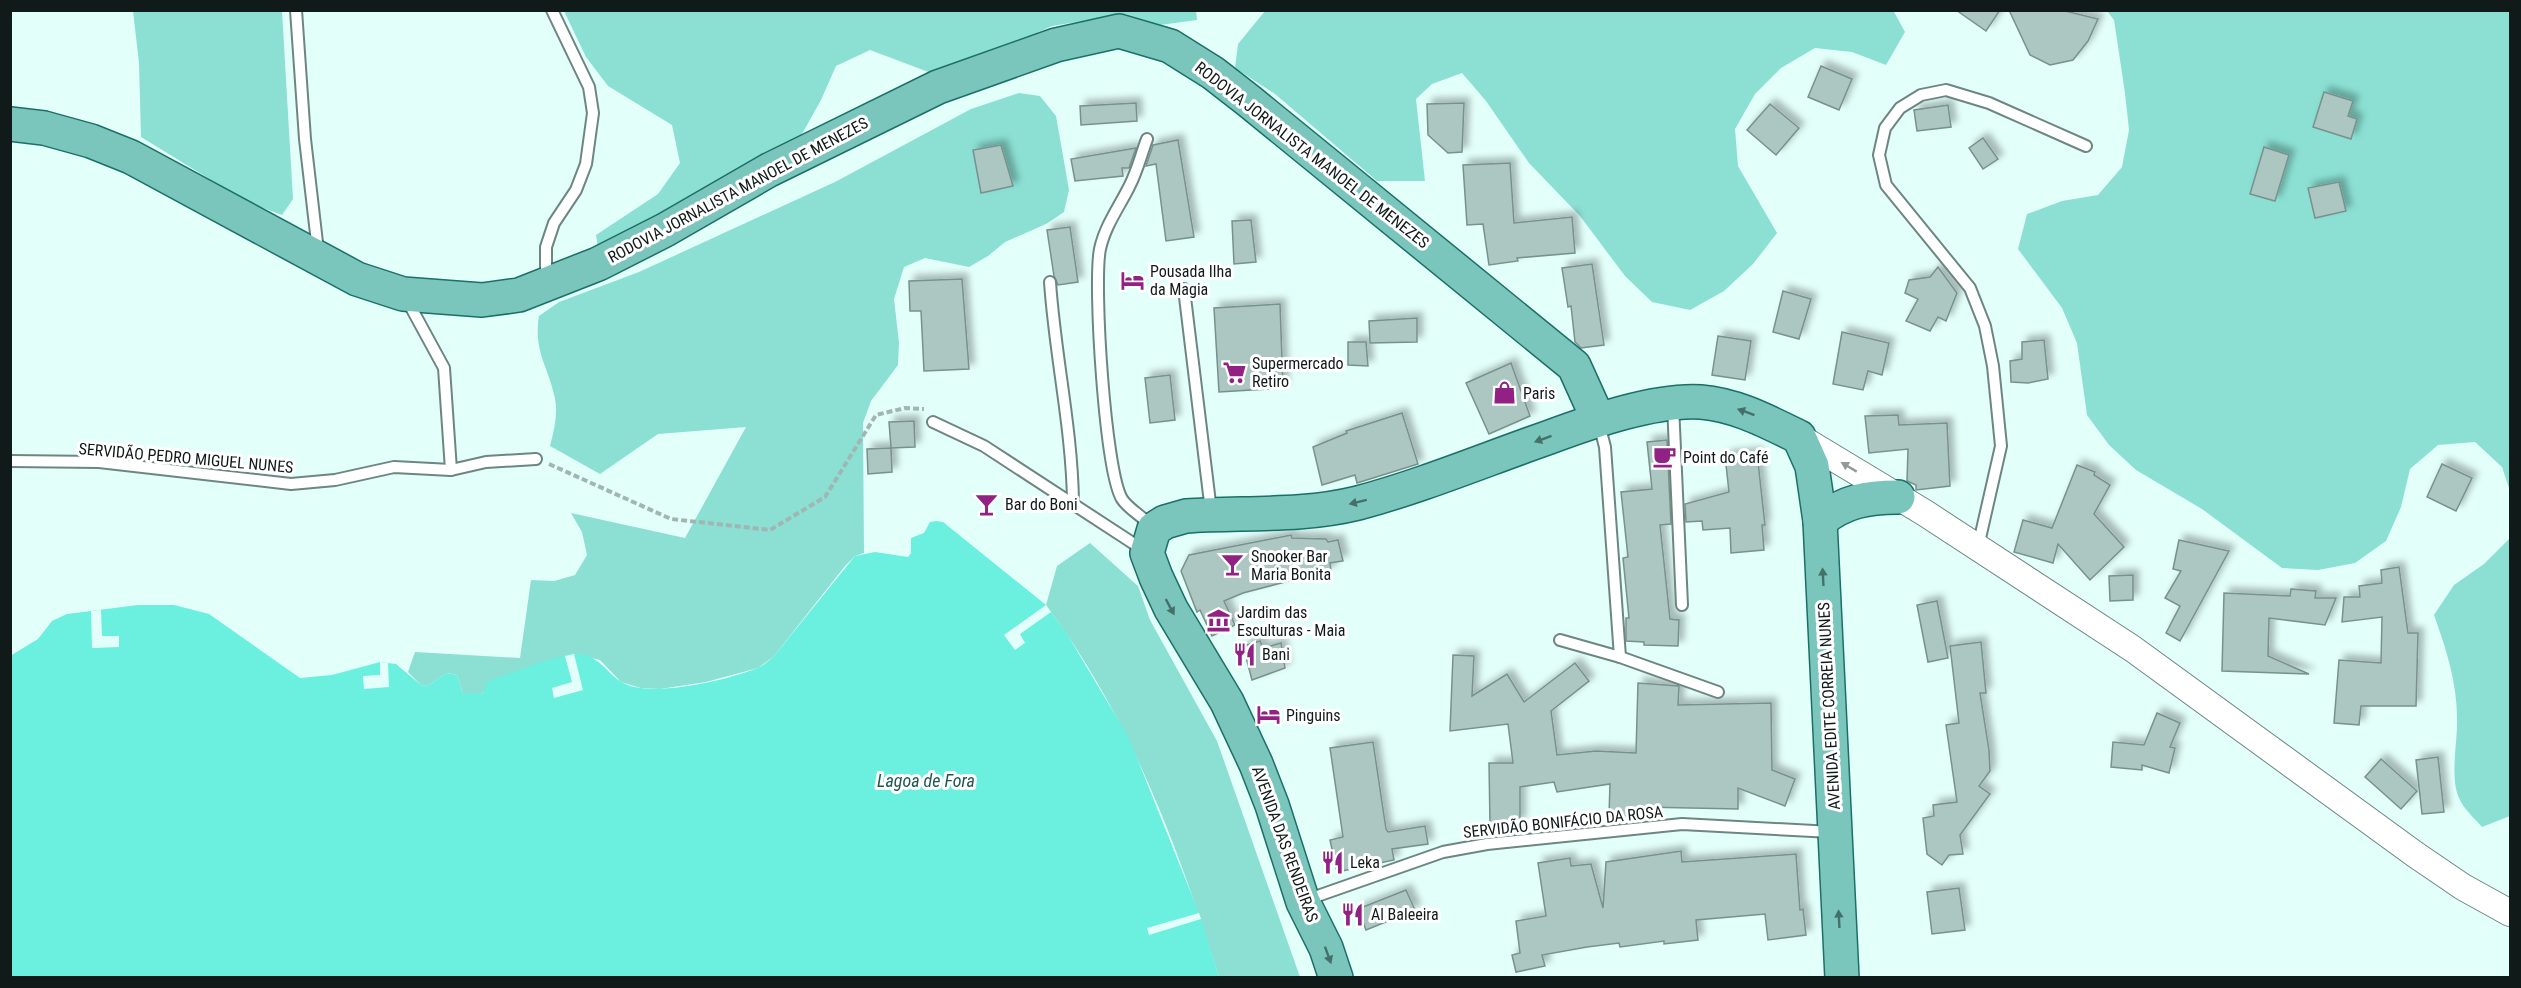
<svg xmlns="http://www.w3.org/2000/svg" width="2521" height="988" font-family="'Roboto Condensed',sans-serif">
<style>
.green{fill:#8be0d3}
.water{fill:#6befde}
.pier{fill:#e3fffa}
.building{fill:#acc6c1;stroke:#78918d;stroke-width:1.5;filter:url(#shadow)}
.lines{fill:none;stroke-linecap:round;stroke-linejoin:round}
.service-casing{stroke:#6d8682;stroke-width:14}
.tertiary-casing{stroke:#6d8682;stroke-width:28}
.primary-casing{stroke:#1b7066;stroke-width:36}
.path{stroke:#a0b6b2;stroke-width:4;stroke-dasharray:6 3;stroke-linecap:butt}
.service{stroke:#fff;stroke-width:10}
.tertiary{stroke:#fff;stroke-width:26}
.primary{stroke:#7ac5bc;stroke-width:33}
.oneway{fill:#45706a}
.oneway2{fill:#939898}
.labels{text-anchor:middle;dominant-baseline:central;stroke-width:6;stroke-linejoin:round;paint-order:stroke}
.street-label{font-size:16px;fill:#101a19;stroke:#fff}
.poi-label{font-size:16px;fill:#101a19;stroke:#fff;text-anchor:start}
.water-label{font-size:18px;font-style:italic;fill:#1e574f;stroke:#fff}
</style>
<defs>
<filter id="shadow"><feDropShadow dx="5.5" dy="-5.5" stdDeviation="3" flood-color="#0004"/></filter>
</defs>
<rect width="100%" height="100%" fill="#e3fffa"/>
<!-- green -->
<g class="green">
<path d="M1196,10L1197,20L1160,25L1126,14L1052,26L939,76L870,50L836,66L821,100L802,134L682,205L598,247L596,235L658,194L680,163L672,125L608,86L586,57L564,11Z"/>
<path d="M1893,10L1905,32L1886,65L1852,52L1815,48L1781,68L1755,94L1735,129L1738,166L1777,233L1753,264L1724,291L1690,310L1652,302L1625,276L1580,216L1529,163L1486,101L1462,73L1432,84L1416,99L1425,181H1377L1275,94L1235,68L1238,44L1265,11Z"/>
<path d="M133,11H282L293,199L282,215L247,202L141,137L139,63Z"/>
<path d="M2107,11H2510V491L2502,467L2475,442L2438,445L2410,469L2401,507L2386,541L2355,563L2318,570L2282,568L2202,509L2136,470L2109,445L2087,415L2077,343L2062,308L2018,249L2027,214L2062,201L2098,195L2122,167L2129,130L2125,93L2114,20Z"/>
<path d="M1019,93L1040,96L1056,116L1069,190L1064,212L1046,224L1005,242L988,256L969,267L925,258L904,267L894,299L899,343L898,365L871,401L863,423L864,553L855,556L845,566L774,656L758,668L706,682L660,689L641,688L621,682L600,660L574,654L525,670L480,694H463L457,675L447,673L427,686L421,685L408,672L415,652L520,658L531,580L554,581L575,575L587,555L582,532L571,513L685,538L746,427L658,434L600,474L550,446C554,431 558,414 555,399C549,367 533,352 539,316L559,302L639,272L835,182L971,109Z"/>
<path d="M2510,538V816L2482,827C2475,819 2463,808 2459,798C2450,778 2457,745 2457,724C2458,686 2447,651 2434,615L2454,585L2484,564Z"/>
<path d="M1090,543L1138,586L1150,620L1217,741L1300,977H1219C1177,844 1131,719 1046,605L1057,566Z"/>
</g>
<!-- water -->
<path class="water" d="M936,521L943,522L1046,605L1067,634L1129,738L1199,913L1219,977H11L10,656L38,639L52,621L67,614L138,605H174L209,614L300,678L332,675L380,662L396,664L421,685L427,686L447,673L457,675L463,694L483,693L488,681C508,675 558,654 575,654C598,654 604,670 620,681C646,700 727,680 755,669C762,667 768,661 774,656L855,556L875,552L908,557L911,553V538L924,533L930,522Z"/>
<!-- pier -->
<g class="pier">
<path d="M1046,605L1051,612L1020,634L1025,643L1015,650L1004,635Z"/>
<path d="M101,610L102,636H119V647L92,648L91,611Z"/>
<path d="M574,654L583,690L554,698L552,688L572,682L565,656Z"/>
<path d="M380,662L388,663L389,687L364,689L363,676L380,675Z"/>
<path d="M1199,913L1201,919L1149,935L1147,928Z"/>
</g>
<!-- building -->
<g class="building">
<path d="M1956,10H2000L1986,31Z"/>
<path d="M2009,10H2061L2098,19L2088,41L2073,60L2050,65L2030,55Z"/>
<path d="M1821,66L1852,79L1839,110L1808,97Z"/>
<path d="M2324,92L2353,101L2348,116L2357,119L2351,139L2313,127Z"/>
<path d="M1136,103L1137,121L1081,125L1080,106Z"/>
<path d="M1464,103L1462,152L1448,153L1428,135L1427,104Z"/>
<path d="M1770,104L1799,128L1776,155L1747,130Z"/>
<path d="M1948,105L1951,127L1917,131L1914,110Z"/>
<path d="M1983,138L1998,159L1983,169L1969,148Z"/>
<path d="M1178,140L1194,237L1166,241L1156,164L1146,166L1153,145Z"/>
<path d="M1001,145L1013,186L981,193L973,150Z"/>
<path d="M2264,147L2289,155L2275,201L2250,194Z"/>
<path d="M1136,148L1129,168H1122L1123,176L1075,181L1071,159Z"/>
<path d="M1510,163L1514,223L1572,217L1575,253L1517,258L1518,261L1489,265L1483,224L1467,225L1463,165Z"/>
<path d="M2339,182L2346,211L2315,218L2308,188Z"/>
<path d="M1251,220L1256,262L1234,264L1232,221Z"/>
<path d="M1070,227L1078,282L1058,285L1054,276L1047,230Z"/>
<path d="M1592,264L1604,345L1581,348L1575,342L1571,306L1568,307L1562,268Z"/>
<path d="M1938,267L1957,293L1946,321L1938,317L1930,331L1906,321L1918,299L1905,293L1909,280L1930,277Z"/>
<path d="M962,279L969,369L924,371L921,311H910L909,281Z"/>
<path d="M1783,291L1811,299L1799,339L1773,332Z"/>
<path d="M1280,304L1283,388L1219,392L1214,308Z"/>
<path d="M1417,318V342L1370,343L1369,321Z"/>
<path d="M1842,332L1889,343L1882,375L1868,371L1863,390L1833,384Z"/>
<path d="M1718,336L1751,341L1745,380L1712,375Z"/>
<path d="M2044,340L2048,379L2028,383L2011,382L2010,361L2022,359V342Z"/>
<path d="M1348,342H1366L1368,366L1348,365Z"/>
<path d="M1511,363L1530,416L1489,434L1466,383Z"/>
<path d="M1170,375L1175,420L1150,423L1145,378Z"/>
<path d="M1402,413L1418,464L1357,483L1355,475L1322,485L1313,447L1347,433L1346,431Z"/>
<path d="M1898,415L1899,425L1947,423L1950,486L1916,490V485L1907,481L1908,449L1869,453L1865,416Z"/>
<path d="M914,421L915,447L891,448L889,422Z"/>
<path d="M1667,440L1671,524L1660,525L1670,619L1679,620L1678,646L1644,645V642L1626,641V618H1629L1623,558L1628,557L1621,492L1652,489L1647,442Z"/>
<path d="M891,448L892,472L868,474L867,449Z"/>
<path d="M1757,453L1765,525H1762L1764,550L1731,553L1730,528L1703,530L1702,521L1686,522L1685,504L1729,492L1725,456Z"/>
<path d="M2442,464L2472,478L2456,511L2427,497Z"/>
<path d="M2077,465L2095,472L2094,475L2110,485L2094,514L2124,547L2090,580L2058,544L2053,563L2014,552L2023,520L2052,528Z"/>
<path d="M1291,535L1292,538L1326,539L1328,542L1338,540L1343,561L1330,563L1331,570L1243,593L1224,601L1235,625L1212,636L1200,610L1197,612L1181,571L1189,555Z"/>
<path d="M2179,540L2229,551L2180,641L2166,633L2180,606L2165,598L2181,571L2173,569Z"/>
<path d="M2399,567L2408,633H2418L2416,706H2361L2359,725L2334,723L2339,660L2381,663L2382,617L2342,622L2344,597H2360L2359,586L2382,583L2381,570Z"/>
<path d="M2133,575V600L2110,601L2109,576Z"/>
<path d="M2291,589L2316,591L2315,598H2336L2325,625L2269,618L2268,656L2309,674L2222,671L2224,593L2290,596Z"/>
<path d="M1937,601L1948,658L1928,662L1917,605Z"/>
<path d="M1260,641L1263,648L1281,643L1285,668L1252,680L1243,646Z"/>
<path d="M1981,642L1986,693H1980L1989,750L1990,771L1979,786L1990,794L1960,835L1963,854L1949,855L1942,865L1927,854L1923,818L1934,816L1933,805L1957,802L1946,725L1959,723L1950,646Z"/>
<path d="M1453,655L1474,656L1472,696L1507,674L1524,702L1575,663L1589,681L1551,711L1557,755L1596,751L1636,753L1638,683L1679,686L1678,705L1771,703L1772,770L1795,779L1785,806L1738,788V809L1643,807L1642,817L1609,815L1610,784L1557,792L1554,782L1520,787V823L1490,824L1489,763H1513L1508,724L1450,731Z"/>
<path d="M2157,713L2180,723L2170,747L2175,748L2169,773L2142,765V770L2111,767L2113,742L2144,745Z"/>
<path d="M1373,742L1386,829L1388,832L1425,826L1428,844L1392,849L1394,860L1337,872L1330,840L1343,837L1330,748Z"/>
<path d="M2438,757L2444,812L2422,814L2416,760Z"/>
<path d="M2381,759L2417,791L2401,809L2365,777Z"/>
<path d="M1681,851L1682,862L1796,854L1800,910L1803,909L1806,935L1768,940L1765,914L1696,920L1698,940L1664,944V941L1620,947L1619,943L1587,947L1542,955L1545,966L1516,972L1512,955L1520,953L1516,921L1546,916L1538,863L1570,858L1571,866L1591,864L1603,908L1606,862Z"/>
<path d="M1959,888L1965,930L1932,934L1927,892Z"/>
<path d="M1406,890L1415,910L1366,930L1358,909Z"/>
</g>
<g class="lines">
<defs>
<g id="service">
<path d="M296,10L305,139L318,251"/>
<path d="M1147,139C1141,155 1137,172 1129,187C1119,207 1105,226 1100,249C1093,283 1105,471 1122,499C1128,509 1144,517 1152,527"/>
<path d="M546,279V247L554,223L576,190L586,164L593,113L589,87L552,10"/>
<path d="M1050,282C1055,356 1072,428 1073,502"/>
<path d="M1184,289L1211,511"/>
<path d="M407,300L444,368L451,470"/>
<path d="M1673,405L1682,605"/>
<path d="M933,422L984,446L1145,551"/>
<path d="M1599,424L1605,447L1620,657"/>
<path d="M10,461L99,462L291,484L335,480L394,467L451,470L486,462L536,459"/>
<path d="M1978,547L2001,446L1993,366L1985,326L1970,288L1886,185L1879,155L1885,128L1900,108L1921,95L1946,90L1989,103L2086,146"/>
<path d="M1560,640L1620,657L1718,692"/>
<path d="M1306,900L1443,852L1487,844L1682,824L1832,832"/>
</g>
<path id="tertiary" d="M1799,437L1925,513L2133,649L2416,855L2463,887L2510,913"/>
<g id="primary">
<path d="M10,124L44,128L91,141L131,157L357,279L403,294L482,300L519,295L598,264L665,230L769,170L938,87L1056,45L1119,31L1170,46L1213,73L1249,101L1574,366L1598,419"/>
<path d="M1820,521C1844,501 1868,497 1898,497"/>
<path d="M1336,978L1326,948L1303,902L1272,805L1256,764L1227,702L1171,609L1156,577L1147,553L1154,529L1165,522L1186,516C1242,512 1302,517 1358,503C1422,486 1484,460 1547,438C1590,422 1655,399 1701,402C1737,405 1768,422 1799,437L1812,466L1820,521L1842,978"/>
</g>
</defs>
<!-- service casing -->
<use href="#service" class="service-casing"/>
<!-- tertiary casing -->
<use href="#tertiary" class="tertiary-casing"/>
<!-- primary casing -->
<use href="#primary" class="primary-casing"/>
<!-- path -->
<path class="path" d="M549,464L671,519L770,530L825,497L876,415L905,408L924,409"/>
<!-- service -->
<use href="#service" class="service"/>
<!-- tertiary -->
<use href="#tertiary" class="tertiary"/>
<!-- primary -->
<use href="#primary" class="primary"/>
</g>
<!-- one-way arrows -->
<defs><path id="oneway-solid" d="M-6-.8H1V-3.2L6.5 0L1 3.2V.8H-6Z" transform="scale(1.5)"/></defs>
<g class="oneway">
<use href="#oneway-solid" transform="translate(1746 412) rotate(-160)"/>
<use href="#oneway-solid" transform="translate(1543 439) rotate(160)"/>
<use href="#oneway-solid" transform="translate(1358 502) rotate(166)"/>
<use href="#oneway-solid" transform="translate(1823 577) rotate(-93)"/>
<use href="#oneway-solid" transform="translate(1170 607) rotate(62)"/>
<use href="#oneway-solid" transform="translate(1839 919) rotate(-93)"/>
<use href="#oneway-solid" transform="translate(1328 955) rotate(70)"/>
</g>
<use class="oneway2" href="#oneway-solid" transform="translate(1849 467) rotate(-149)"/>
<!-- icons -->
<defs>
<symbol id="hotel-bare" viewBox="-9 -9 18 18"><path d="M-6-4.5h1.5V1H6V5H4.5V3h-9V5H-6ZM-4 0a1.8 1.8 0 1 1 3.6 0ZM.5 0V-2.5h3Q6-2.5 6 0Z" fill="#912283" stroke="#fff" stroke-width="2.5" paint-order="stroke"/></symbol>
<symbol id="supermarket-bare" viewBox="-9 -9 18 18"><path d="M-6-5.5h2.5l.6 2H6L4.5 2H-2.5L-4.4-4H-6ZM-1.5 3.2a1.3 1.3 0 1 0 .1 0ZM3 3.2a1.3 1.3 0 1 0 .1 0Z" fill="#912283" stroke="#fff" stroke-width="2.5" paint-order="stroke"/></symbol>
<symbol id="shop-bare" viewBox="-9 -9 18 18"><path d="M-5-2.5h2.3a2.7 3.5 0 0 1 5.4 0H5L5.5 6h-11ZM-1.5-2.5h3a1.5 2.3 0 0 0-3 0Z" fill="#912283" stroke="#fff" stroke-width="2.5" paint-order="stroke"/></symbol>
<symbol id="cafe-bare" viewBox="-9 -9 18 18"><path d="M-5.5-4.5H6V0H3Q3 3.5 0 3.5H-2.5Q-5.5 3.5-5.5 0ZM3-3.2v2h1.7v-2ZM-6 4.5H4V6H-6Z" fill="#912283" stroke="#fff" stroke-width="2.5" paint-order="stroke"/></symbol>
<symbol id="bar-bare" viewBox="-9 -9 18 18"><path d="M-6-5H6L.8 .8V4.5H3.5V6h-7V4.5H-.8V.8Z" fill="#912283" stroke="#fff" stroke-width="2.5" paint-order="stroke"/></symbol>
<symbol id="museum-bare" viewBox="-9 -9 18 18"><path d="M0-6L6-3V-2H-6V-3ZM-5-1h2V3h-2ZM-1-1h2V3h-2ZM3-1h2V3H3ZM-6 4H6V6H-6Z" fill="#912283" stroke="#fff" stroke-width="2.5" paint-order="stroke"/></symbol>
<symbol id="restaurant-bare" viewBox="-9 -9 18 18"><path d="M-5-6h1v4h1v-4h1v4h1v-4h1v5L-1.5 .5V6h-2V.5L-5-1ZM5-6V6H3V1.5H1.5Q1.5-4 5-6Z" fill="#912283" stroke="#fff" stroke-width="2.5" paint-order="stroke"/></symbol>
</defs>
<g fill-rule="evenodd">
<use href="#hotel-bare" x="1116" y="264" width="33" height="33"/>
<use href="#supermarket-bare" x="1218" y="356" width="33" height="33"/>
<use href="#shop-bare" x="1488" y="376" width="33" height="33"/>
<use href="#cafe-bare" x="1648" y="440" width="33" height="33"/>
<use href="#bar-bare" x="970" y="488" width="33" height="33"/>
<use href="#bar-bare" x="1216" y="548" width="33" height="33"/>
<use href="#museum-bare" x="1202" y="604" width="33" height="33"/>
<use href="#restaurant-bare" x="1228" y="638" width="33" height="33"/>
<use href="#hotel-bare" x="1252" y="698" width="33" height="33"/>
<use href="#restaurant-bare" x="1316" y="846" width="33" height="33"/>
<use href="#restaurant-bare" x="1336" y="898" width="33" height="33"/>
</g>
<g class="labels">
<!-- street labels -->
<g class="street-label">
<text transform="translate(1312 155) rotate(38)">RODOVIA JORNALISTA MANOEL DE MENEZES</text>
<text transform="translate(738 190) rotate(-28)">RODOVIA JORNALISTA MANOEL DE MENEZES</text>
<text transform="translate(186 458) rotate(5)">SERVIDÃO PEDRO MIGUEL NUNES</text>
<text transform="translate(1829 706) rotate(-93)">AVENIDA EDITE CORREIA NUNES</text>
<text transform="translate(1563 822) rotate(-6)">SERVIDÃO BONIFÁCIO DA ROSA</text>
<text transform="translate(1285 844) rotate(70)">AVENIDA DAS RENDEIRAS</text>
</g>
<!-- poi labels -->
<g class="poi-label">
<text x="1150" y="271">Pousada Ilha<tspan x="1150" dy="18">da Magia</tspan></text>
<text x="1252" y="363">Supermercado<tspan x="1252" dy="18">Retiro</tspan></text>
<text x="1523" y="393">Paris</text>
<text x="1683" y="457">Point do Café</text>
<text x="1005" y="504">Bar do Boni</text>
<text x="1251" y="556">Snooker Bar<tspan x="1251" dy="18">Maria Bonita</tspan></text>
<text x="1237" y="612">Jardim das<tspan x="1237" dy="18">Esculturas - Maia</tspan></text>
<text x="1262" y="654">Bani</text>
<text x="1286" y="715">Pinguins</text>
<text x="1350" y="862">Leka</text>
<text x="1371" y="914">Al Baleeira</text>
</g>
<!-- water labels -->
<g class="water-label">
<text x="926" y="780">Lagoa de Fora</text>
</g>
</g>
<!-- border -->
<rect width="2521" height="988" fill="none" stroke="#101a19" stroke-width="24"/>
</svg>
